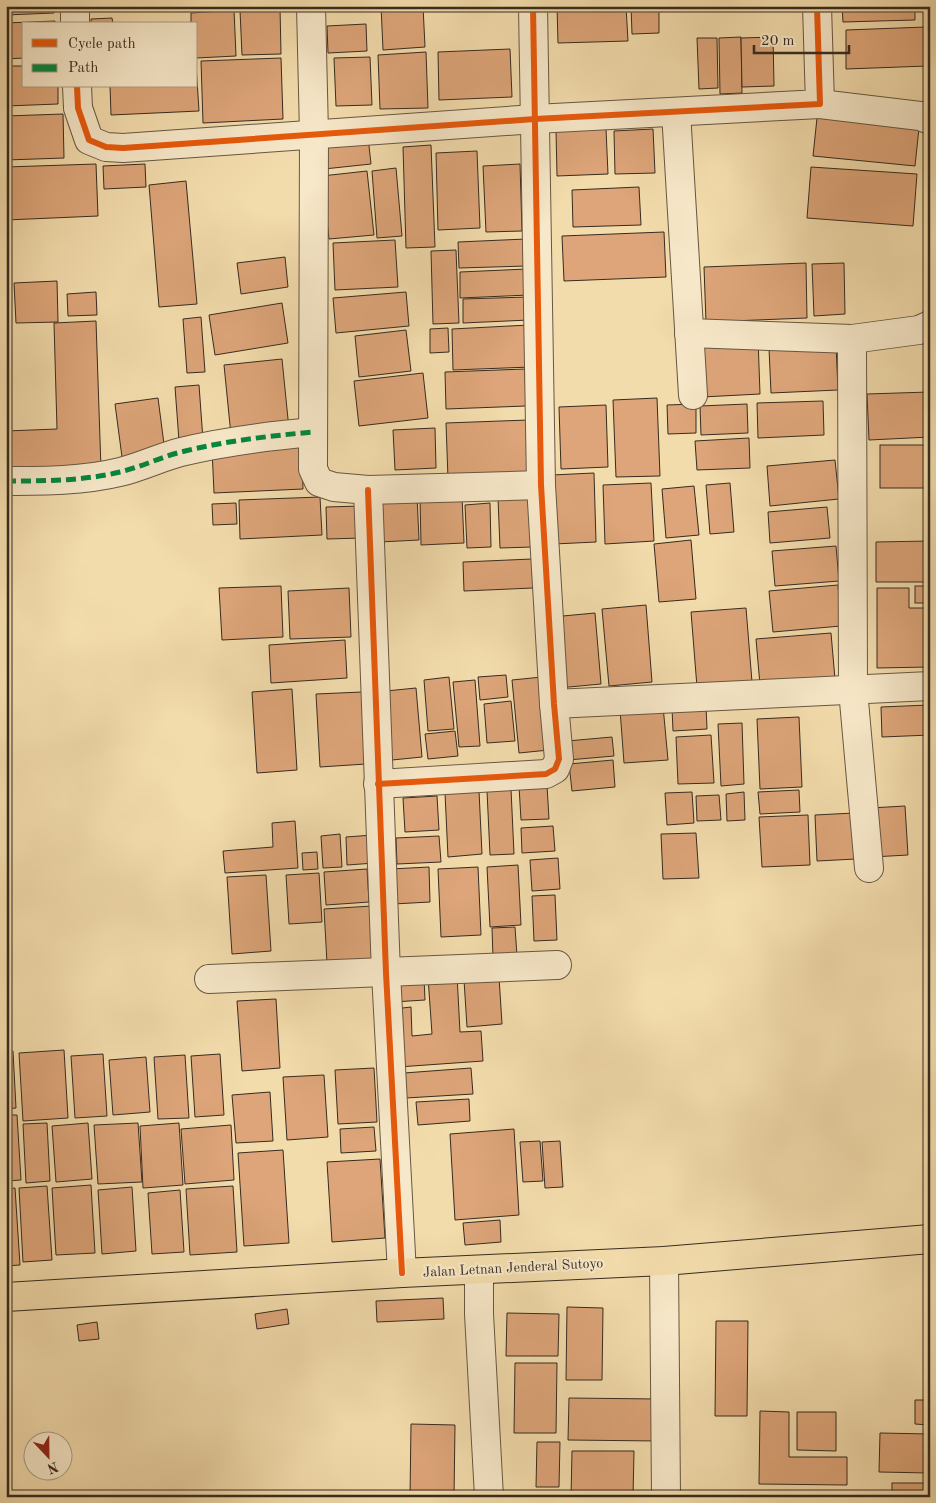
<svg xmlns="http://www.w3.org/2000/svg" width="936" height="1503" font-family="'Old Standard TT',serif">
<style>
.building{fill:#dda579;stroke:#372b1f}
.lines{fill:none;stroke-linecap:round;stroke-linejoin:round}
.minor-casing{stroke:#665742;stroke-width:30}
.major-casing{stroke:#372b1f;stroke-width:30}
.minor{stroke:#f7e8c9;stroke-width:28}
.major{stroke:#f3dcac;stroke-width:28}
.quiet{stroke:#00873e;stroke-width:5;stroke-dasharray:10 5;stroke-linecap:butt}
.cycleway-casing{stroke:#f7e8c9;stroke-width:9}
.cycleway{stroke:#e8590c;stroke-width:6}
.labels{text-anchor:middle;dominant-baseline:central;stroke-width:4.5;stroke-linejoin:round;paint-order:stroke}
.street-label{font-size:14px;fill:#372b1f;stroke:#f7e8c9}
</style>
<rect width="100%" height="100%" fill="#f3dcac"/>
<filter id="stains"><feTurbulence type="fractalNoise" baseFrequency=".004" numOctaves="4"/><feColorMatrix values="0 0 0 0 .2 0 0 0 0 .09 0 0 0 0 .02 0 0 0 .5 -.17"/></filter>
<radialGradient id="worn" r=".72"><stop offset=".6" stop-color="#630" stop-opacity="0"/><stop offset="1" stop-color="#630" stop-opacity=".3"/></radialGradient>
<!-- building -->
<g class="building">
<path d="M6,6H54V13L6,15Z"/>
<path d="M381,6H423L425,47L383,50Z"/>
<path d="M557,6H626L628,41L558,43Z"/>
<path d="M631,6H659V33L632,34Z"/>
<path d="M842,6H915V20L843,22Z"/>
<path d="M280,8L281,54L242,55L240,10Z"/>
<path d="M234,10L236,56L196,58V24H191V13Z"/>
<path d="M112,18L113,24H91V19Z"/>
<path d="M55,21V24H24V58L6,59V23Z"/>
<path d="M366,24L367,51L328,53L327,26Z"/>
<path d="M926,27L927,66L846,69V30Z"/>
<path d="M741,37L742,93L720,94L719,38Z"/>
<path d="M773,37L774,86L742,87L741,38Z"/>
<path d="M697,38H717L718,88L699,89Z"/>
<path d="M510,49L512,97L439,100L438,52Z"/>
<path d="M426,52L428,108L380,109L378,55Z"/>
<path d="M370,57L372,105L336,106L334,58Z"/>
<path d="M281,58L283,119L203,123L201,61Z"/>
<path d="M196,64L199,111L111,115L110,86H196Z"/>
<path d="M6,66H24V86H58V104L6,106Z"/>
<path d="M63,114L64,158L6,160V116Z"/>
<path d="M817,118L919,128L915,166L813,156Z"/>
<path d="M606,129L608,174L557,176L556,131Z"/>
<path d="M653,129L655,173L615,174L614,131Z"/>
<path d="M368,137L371,164L324,169L321,142Z"/>
<path d="M431,145L435,247L406,248L403,147Z"/>
<path d="M477,151L480,228L438,230L436,153Z"/>
<path d="M96,164L98,216L6,220V167Z"/>
<path d="M145,164L146,187L104,189L103,166Z"/>
<path d="M520,164L522,231L486,232L483,166Z"/>
<path d="M811,167L917,174L913,226L807,218Z"/>
<path d="M396,168L402,236L377,238L372,171Z"/>
<path d="M367,171L374,235L329,239L322,176Z"/>
<path d="M186,181L197,304L159,307L149,185Z"/>
<path d="M639,187L641,225L573,227L572,190Z"/>
<path d="M664,232L666,277L564,281L562,236Z"/>
<path d="M526,239L527,266L459,268L458,242Z"/>
<path d="M395,240L398,287L335,290L333,243Z"/>
<path d="M456,250L459,323L433,324L431,251Z"/>
<path d="M285,257L288,287L241,294L237,263Z"/>
<path d="M806,263L807,318L706,322L704,267Z"/>
<path d="M844,263L845,314L814,316L812,264Z"/>
<path d="M527,269L529,295L460,298V272Z"/>
<path d="M57,281L58,322L16,323L14,283Z"/>
<path d="M96,292L97,315L68,316L67,294Z"/>
<path d="M406,292L409,326L336,333L333,298Z"/>
<path d="M528,297L529,320L463,323V299Z"/>
<path d="M282,303L288,343L215,355L209,315Z"/>
<path d="M201,317L205,372L187,373L183,319Z"/>
<path d="M96,321L101,469L6,472V431L57,429L54,323Z"/>
<path d="M529,325L531,367L453,370L452,329Z"/>
<path d="M448,328L449,352L430,353V329Z"/>
<path d="M406,330L411,371L359,377L355,336Z"/>
<path d="M758,338L760,394L702,397L699,340Z"/>
<path d="M836,345L838,390L771,393L769,348Z"/>
<path d="M282,359L289,429L231,435L224,365Z"/>
<path d="M525,369L526,406L446,409L445,372Z"/>
<path d="M423,373L428,418L359,426L354,381Z"/>
<path d="M199,385L203,440L179,441L175,387Z"/>
<path d="M929,392L930,437L869,440L867,394Z"/>
<path d="M158,398L165,452L122,457L115,404Z"/>
<path d="M657,398L660,476L616,477L613,400Z"/>
<path d="M823,401L824,435L758,438L757,403Z"/>
<path d="M696,404V433L668,434L667,405Z"/>
<path d="M747,404L748,433L701,435L700,406Z"/>
<path d="M606,405L608,467L561,469L559,407Z"/>
<path d="M528,420L531,475L448,479L446,423Z"/>
<path d="M435,428L436,468L395,470L393,430Z"/>
<path d="M749,438L750,468L697,470L695,441Z"/>
<rect x="880" y="445" width="50" height="43"/>
<path d="M302,446L303,489L214,493L212,449Z"/>
<path d="M835,460L839,499L770,506L767,466Z"/>
<path d="M594,473L596,542L554,544L552,475Z"/>
<path d="M651,483L654,541L605,544L603,485Z"/>
<path d="M730,483L734,532L710,534L706,485Z"/>
<path d="M694,486L699,535L666,538L662,489Z"/>
<path d="M417,496L419,540L380,542L379,498Z"/>
<path d="M462,496L464,543L421,545L420,498Z"/>
<path d="M320,497L322,535L240,539L239,500Z"/>
<path d="M531,497L533,547L500,548L498,498Z"/>
<path d="M236,503L237,524L213,525L212,504Z"/>
<path d="M490,503L491,547L467,548L465,505Z"/>
<path d="M362,506L363,538L327,539L326,507Z"/>
<path d="M827,507L830,538L770,543L768,512Z"/>
<path d="M691,540L696,599L659,602L654,544Z"/>
<path d="M930,541V582H876V542Z"/>
<path d="M836,546L839,581L775,586L772,551Z"/>
<path d="M532,559L533,588L464,591L463,562Z"/>
<path d="M838,585L841,626L773,632L769,591Z"/>
<path d="M281,586L283,637L222,640L219,588Z"/>
<rect x="915" y="586" width="15" height="17"/>
<path d="M349,588L351,637L290,639L288,591Z"/>
<path d="M877,588H909V608H930V667L877,668Z"/>
<path d="M646,605L652,682L609,686L602,609Z"/>
<path d="M746,608L752,682L697,687L691,612Z"/>
<path d="M595,613L601,684L558,688L552,617Z"/>
<path d="M831,633L835,679L760,685L756,639Z"/>
<path d="M345,640L347,678L271,683L269,645Z"/>
<path d="M506,675L508,697L480,700L478,677Z"/>
<path d="M449,677L454,729L428,731L424,680Z"/>
<path d="M542,677L549,750L519,753L512,680Z"/>
<path d="M475,680L480,746L459,747L453,682Z"/>
<path d="M416,688L422,757L392,760L386,691Z"/>
<path d="M292,689L297,770L257,773L252,692Z"/>
<path d="M362,692L366,764L320,767L316,694Z"/>
<path d="M511,701L515,741L487,743L484,704Z"/>
<path d="M929,705L930,735L882,737L881,707Z"/>
<path d="M663,706L668,760L624,763L620,710Z"/>
<path d="M706,706L707,729L673,731L672,708Z"/>
<path d="M799,717L802,787L760,789L757,719Z"/>
<path d="M742,723L744,784L721,786L718,724Z"/>
<path d="M455,731L458,756L428,759L425,734Z"/>
<path d="M711,735L714,783L678,784L676,737Z"/>
<path d="M612,737L614,756L568,760L567,741Z"/>
<path d="M613,760L615,787L572,791L569,764Z"/>
<path d="M547,785L549,819L521,820L519,786Z"/>
<path d="M511,789L514,854L490,855L487,791Z"/>
<path d="M799,790L800,812L760,814L758,792Z"/>
<path d="M479,791L482,854L448,857L445,793Z"/>
<path d="M692,792L694,823L667,825L665,793Z"/>
<path d="M744,792L745,820L727,821L726,794Z"/>
<path d="M719,795L721,820L697,821L696,796Z"/>
<path d="M437,796L439,830L405,832L403,798Z"/>
<path d="M905,806L908,855L872,857L870,808Z"/>
<path d="M926,807H930V848H927Z"/>
<path d="M854,813L856,859L817,861L815,815Z"/>
<path d="M808,815L810,865L762,867L759,817Z"/>
<path d="M295,821L298,868L225,873L223,851L273,847L272,823Z"/>
<path d="M553,826L555,851L522,853L521,828Z"/>
<path d="M696,833L699,878L663,879L661,834Z"/>
<path d="M340,834L342,867L323,868L321,836Z"/>
<path d="M373,835L375,863L347,865L346,837Z"/>
<path d="M439,836L441,862L397,864L396,838Z"/>
<path d="M317,852L318,869L303,870L302,853Z"/>
<path d="M558,858L560,889L532,891L530,860Z"/>
<path d="M518,865L521,925L490,927L487,867Z"/>
<path d="M429,867L430,902L393,904L391,869Z"/>
<path d="M478,867L481,935L441,937L438,869Z"/>
<path d="M367,869L369,902L326,905L324,872Z"/>
<path d="M319,873L322,922L289,924L286,875Z"/>
<path d="M266,875L271,951L232,954L227,877Z"/>
<path d="M555,895L557,940L534,941L532,896Z"/>
<path d="M372,906L376,960L327,963L324,909Z"/>
<path d="M515,927L517,956L493,958L492,928Z"/>
<path d="M457,975L460,1032L481,1031L483,1061L398,1067L394,1009L411,1007L412,1036L432,1034L428,977Z"/>
<path d="M499,977L502,1024L467,1027L464,980Z"/>
<path d="M424,978L425,1000L393,1002L392,980Z"/>
<path d="M276,999L280,1068L242,1071L237,1001Z"/>
<path d="M64,1050L68,1118L23,1121L19,1053Z"/>
<path d="M13,1051L16,1108L6,1109V1052Z"/>
<path d="M103,1054L107,1116L75,1118L71,1056Z"/>
<path d="M220,1054L224,1115L195,1117L191,1056Z"/>
<path d="M185,1055L189,1118L158,1119L154,1057Z"/>
<path d="M146,1057L150,1112L113,1115L109,1060Z"/>
<path d="M374,1068L377,1122L338,1124L335,1070Z"/>
<path d="M471,1068L473,1094L406,1098L404,1073Z"/>
<path d="M324,1075L328,1137L287,1140L283,1077Z"/>
<path d="M270,1092L273,1141L236,1143L232,1095Z"/>
<path d="M469,1099L470,1121L418,1125L416,1102Z"/>
<path d="M6,1115H17L21,1180L6,1181Z"/>
<path d="M47,1123L50,1181L26,1183L23,1124Z"/>
<path d="M88,1123L92,1179L56,1182L52,1126Z"/>
<path d="M138,1123L142,1182L98,1184L94,1125Z"/>
<path d="M179,1123L183,1185L143,1188L140,1126Z"/>
<path d="M231,1125L234,1180L185,1184L181,1129Z"/>
<path d="M374,1127L376,1151L341,1153L340,1129Z"/>
<path d="M514,1129L519,1215L455,1220L450,1134Z"/>
<path d="M540,1141L543,1181L523,1182L520,1142Z"/>
<path d="M560,1141L563,1187L545,1188L542,1142Z"/>
<path d="M283,1150L289,1243L244,1246L238,1153Z"/>
<path d="M380,1159L385,1238L332,1242L327,1162Z"/>
<path d="M91,1185L95,1253L56,1255L52,1188Z"/>
<path d="M47,1186L52,1260L23,1262L19,1188Z"/>
<path d="M233,1186L237,1252L190,1255L186,1189Z"/>
<path d="M132,1187L136,1251L102,1254L98,1190Z"/>
<path d="M15,1188L20,1265L6,1266V1189Z"/>
<path d="M180,1190L184,1252L152,1254L148,1193Z"/>
<path d="M500,1220L501,1242L465,1245L463,1223Z"/>
<path d="M443,1298L444,1319L377,1322L376,1301Z"/>
<path d="M567,1307L603,1308L602,1380H566Z"/>
<path d="M287,1309L289,1324L257,1329L255,1314Z"/>
<path d="M507,1313L559,1314L558,1356H506Z"/>
<path d="M716,1321H748L747,1416H715Z"/>
<path d="M97,1322L99,1339L79,1341L77,1325Z"/>
<path d="M515,1363H557L556,1433H514Z"/>
<path d="M569,1398L658,1399V1441L568,1440Z"/>
<path d="M915,1400H930V1425L915,1424Z"/>
<path d="M760,1411L789,1412V1457H847V1485L759,1484Z"/>
<path d="M797,1412H836V1451L797,1450Z"/>
<path d="M411,1424L455,1425L454,1497H410Z"/>
<path d="M880,1433L930,1434V1473L879,1472Z"/>
<path d="M537,1442H560L559,1487H536Z"/>
<path d="M572,1451H634L633,1497H571Z"/>
<rect x="892" y="1483" width="38" height="14"/>
<rect x="762" y="1493" width="80" height="4"/>
</g>
<g class="lines">
<defs>
<g id="minor">
<path d="M75,6V24"/>
<path d="M311,6L314,134L313,469L319,482L334,487L368,490L541,485"/>
<path d="M77,86L78,108L89,140L106,147L123,148L535,119L820,104L817,6"/>
<path d="M820,104L920,116L930,120"/>
<path d="M676,112L693,395"/>
<path d="M689,333L852,339L919,330L930,325"/>
<path d="M852,339L853,690L869,868"/>
<path d="M6,481C44,481 83,481 120,472C141,467 161,457 181,452C225,441 268,436 313,432"/>
<path d="M368,490L386,973L402,1273"/>
<path d="M554,704L930,686"/>
<path d="M378,784L546,774L555,769L559,759L554,704L541,485L533,6"/>
<path d="M209,979L557,965"/>
<path d="M664,1261L666,1497"/>
<path d="M479,1270V1314L489,1497"/>
</g>
<path id="major" d="M6,1297L402,1273L664,1261L930,1239"/>
</defs>
<!-- minor casing -->
<use href="#minor" class="minor-casing"/>
<!-- major casing -->
<use href="#major" class="major-casing"/>
<!-- minor -->
<use href="#minor" class="minor"/>
<!-- major -->
<use href="#major" class="major"/>
<!-- quiet -->
<path class="quiet" d="M6,481C44,481 83,481 120,472C141,467 161,457 181,452C225,441 268,436 313,432"/>
<defs>
<g id="cycleway">
<path d="M77,86L78,108L89,140L106,147L123,148L535,119L820,104L817,6"/>
<path d="M368,490L386,973L402,1273"/>
<path d="M378,784L546,774L555,769L559,759L554,704L541,485L533,6"/>
</g>
</defs>
<!-- cycleway casing -->
<use href="#cycleway" class="cycleway-casing"/>
<!-- cycleway -->
<use href="#cycleway" class="cycleway"/>
</g>
<g class="labels">
<!-- street labels -->
<g class="street-label">
<text transform="translate(513 1268) rotate(-3)">Jalan Letnan Jenderal Sutoyo</text>
</g>
</g>
<!-- margin -->
<rect width="936" height="1503" fill="none" stroke="#f3dcac" stroke-width="25"/>
<rect x="8" y="8" width="921" height="1488" fill="none" stroke="#372b1f" stroke-width="2.5"/>
<rect x="12" y="12" width="911" height="1478" fill="none" stroke="#372b1f"/>
<!-- legend -->
<rect x="22" y="22" width="175" height="65" fill="#f7e8c9" stroke="#aa9c85"/>
<rect x="32" y="39" width="25" height="8" fill="#e8590c" stroke="#aa9c85"/>
<text x="68" y="48" font-size="15" fill="#372b1f">Cycle path</text>
<rect x="32" y="64" width="25" height="8" fill="#00873e" stroke="#aa9c85"/>
<text x="68" y="72" font-size="15" fill="#372b1f">Path</text>
<!-- north arrow -->
<g transform="translate(48 1456) rotate(158)"><circle r="24" fill="#f7e8c9" stroke="#aa9c85"/>
<path d="M0-4L9 19L0 12L-9 19Z" fill="#8f2418"/>
<text y="-8" font-size="14" font-weight="bold" text-anchor="middle" fill="#372b1f">N</text>
</g>
<!-- scale -->
<path d="M754 45v8h95v-8" fill="none" stroke="#372b1f" stroke-width="2.5"/>
<text x="761" y="45" font-size="15" fill="#372b1f" stroke="#f7e8c9" stroke-width="4" paint-order="stroke">20 m</text>
<rect width="100%" height="100%" filter="url(#stains)"/>
<rect width="100%" height="100%" fill="url(#worn)"/>
</svg>
